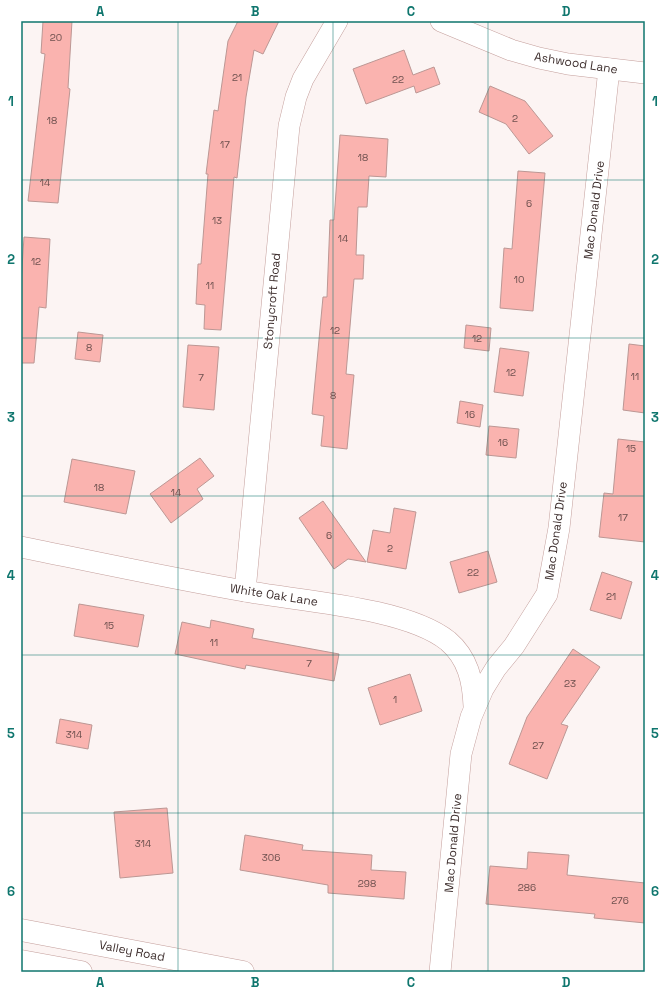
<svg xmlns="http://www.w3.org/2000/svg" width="666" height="993" font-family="'Space Grotesk',sans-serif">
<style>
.building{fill:#fab3af;stroke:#bc9794}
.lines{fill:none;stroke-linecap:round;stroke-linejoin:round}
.street-casing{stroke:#c49f9c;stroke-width:22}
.primary-casing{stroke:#c49f9c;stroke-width:23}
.street{stroke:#fff;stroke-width:21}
.primary{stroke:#fff;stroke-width:22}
.grid{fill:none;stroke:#0f766e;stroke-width:1;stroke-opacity:0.55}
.labels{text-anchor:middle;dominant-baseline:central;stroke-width:4;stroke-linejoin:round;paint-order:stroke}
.number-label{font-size:10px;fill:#6d504e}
.street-label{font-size:12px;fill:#3e2f2e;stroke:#fff}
.neatline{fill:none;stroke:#0f766e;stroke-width:1.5}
.grid-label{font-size:13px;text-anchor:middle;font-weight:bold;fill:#0f766e}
</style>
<rect width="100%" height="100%" fill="#fcf4f3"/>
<!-- building -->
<g class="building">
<path d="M43,21H72L68,88L70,89L58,203L28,201L45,54L41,53Z"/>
<path d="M238,21H279L263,54L254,50L246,97L237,178L234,177L221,330L204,329L205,305L196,304L198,264H201L208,174H206L214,110L218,111L228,41Z"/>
<path d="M404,50L413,75L434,67L440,84L416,93L414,86L366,104L353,69Z"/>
<path d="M490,86L525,101L553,136L529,154L506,124L479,112Z"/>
<path d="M340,135L388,139L386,177L369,176L367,207H358L356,255H364L363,279H354L346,374L354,375L347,449L321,446L324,416L312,414L323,297H327L330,220H334Z"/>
<path d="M518,171L545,173L533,311L500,308L504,248L512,249Z"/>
<path d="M24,237L50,239L46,308L39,307L34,363H21V283Z"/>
<path d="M466,325L491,328L489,351L464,348Z"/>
<path d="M78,332L103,335L100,362L75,359Z"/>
<path d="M629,344L645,346V413L623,410Z"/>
<path d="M188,345L219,347L214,410L183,407Z"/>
<path d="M500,348L529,352L523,396L494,392Z"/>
<path d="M460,401L483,405L480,427L457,423Z"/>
<path d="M489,426L519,429L516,458L486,455Z"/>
<path d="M618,439L645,442V542L599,537L604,493L613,494Z"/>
<path d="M200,458L214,476L197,489L203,499L171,523L150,494Z"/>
<path d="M72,459L135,471L126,514L64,502Z"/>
<path d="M323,501L366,562L348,559L334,569L299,518Z"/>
<path d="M394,508L416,512L406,569L367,562L373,530L390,533Z"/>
<path d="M488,551L497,582L459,593L450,562Z"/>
<path d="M602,572L632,582L621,619L590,610Z"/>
<path d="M79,604L144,615L138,647L74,636Z"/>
<path d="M211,620L254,629L252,638L339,654L334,681L246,665L245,669L175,654L182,622L210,628Z"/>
<path d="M573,649L600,667L561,724L568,726L547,779L509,764L527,717Z"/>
<path d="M410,674L422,711L380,725L368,688Z"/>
<path d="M60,719L92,725L88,749L56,743Z"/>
<path d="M167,808L173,873L120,878L114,812Z"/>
<path d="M245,835L303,845L302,850L372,855L371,870L406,872L404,899L328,893V885L240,870Z"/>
<path d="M528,852L569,855L567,875L645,883V923L594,918L595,914L486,904L490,866L527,869Z"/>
</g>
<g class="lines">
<defs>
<g id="street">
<path d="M441,21L511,50L539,58L568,64L645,73"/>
<path d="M21,547C95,562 169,578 244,591C298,601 406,607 448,641C468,658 473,681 474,706"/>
<path d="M245,591L289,126L296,97L303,79L337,21"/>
<path d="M440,972L461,754L471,717L483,689L496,668L514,646L547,594L559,528L609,69"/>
</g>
<g id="primary">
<path d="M21,930L243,972"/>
<path d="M21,961L81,972"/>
</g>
</defs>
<!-- street casing -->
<use href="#street" class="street-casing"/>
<!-- primary casing -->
<use href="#primary" class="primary-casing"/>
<!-- street -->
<use href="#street" class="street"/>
<!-- primary -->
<use href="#primary" class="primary"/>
</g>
<!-- grid -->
<path class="grid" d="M178,21V972M333,21V972M488,21V972M21,180H645M21,338H645M21,496H645M21,655H645M21,813H645"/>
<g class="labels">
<!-- number labels -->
<g class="number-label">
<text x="56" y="37">20</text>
<text x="237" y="77">21</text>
<text x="398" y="79">22</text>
<text x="515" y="118">2</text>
<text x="52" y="120">18</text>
<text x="225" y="144">17</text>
<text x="363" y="157">18</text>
<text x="45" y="182">14</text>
<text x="529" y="203">6</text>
<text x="217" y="220">13</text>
<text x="343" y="238">14</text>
<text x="36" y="261">12</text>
<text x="519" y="279">10</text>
<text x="210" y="285">11</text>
<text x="335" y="330">12</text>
<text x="477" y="338">12</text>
<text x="89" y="347">8</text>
<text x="511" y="372">12</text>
<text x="635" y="376">11</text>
<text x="201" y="377">7</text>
<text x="333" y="395">8</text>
<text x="470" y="414">16</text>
<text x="503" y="442">16</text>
<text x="631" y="448">15</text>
<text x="99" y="487">18</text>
<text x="176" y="492">14</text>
<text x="623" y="517">17</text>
<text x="329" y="535">6</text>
<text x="390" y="548">2</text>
<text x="473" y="572">22</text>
<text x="611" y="596">21</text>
<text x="109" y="625">15</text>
<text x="214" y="642">11</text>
<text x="309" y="663">7</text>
<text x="570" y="683">23</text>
<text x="395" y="699">1</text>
<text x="74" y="734">314</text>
<text x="538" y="745">27</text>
<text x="143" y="843">314</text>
<text x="271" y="857">306</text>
<text x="367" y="883">298</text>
<text x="527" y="887">286</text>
<text x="620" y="900">276</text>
</g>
<!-- street labels -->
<g class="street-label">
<text transform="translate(576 63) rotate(9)">Ashwood Lane</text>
<text transform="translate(594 210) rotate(-83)">Mac Donald Drive</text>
<text transform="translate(272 301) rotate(-85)">Stonycroft Road</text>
<text transform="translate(556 531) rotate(-82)">Mac Donald Drive</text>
<text transform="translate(274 595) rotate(9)">White Oak Lane</text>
<text transform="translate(453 843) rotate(-85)">Mac Donald Drive</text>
<text transform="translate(132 951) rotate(11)">Valley Road</text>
</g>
</g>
<!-- border -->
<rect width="666" height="993" fill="none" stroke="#ffffff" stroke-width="44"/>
<rect x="22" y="22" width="622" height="949" class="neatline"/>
<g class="grid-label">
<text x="100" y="16">A</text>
<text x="255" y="16">B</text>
<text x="411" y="16">C</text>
<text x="566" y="16">D</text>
<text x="11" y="106">1</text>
<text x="655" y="106">1</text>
<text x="11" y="264">2</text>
<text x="655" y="264">2</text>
<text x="11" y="422">3</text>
<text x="655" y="422">3</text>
<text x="11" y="580">4</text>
<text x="655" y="580">4</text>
<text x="11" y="738">5</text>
<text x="655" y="738">5</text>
<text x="11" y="896">6</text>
<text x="655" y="896">6</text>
<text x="100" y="987">A</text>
<text x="255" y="987">B</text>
<text x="411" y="987">C</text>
<text x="566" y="987">D</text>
</g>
</svg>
